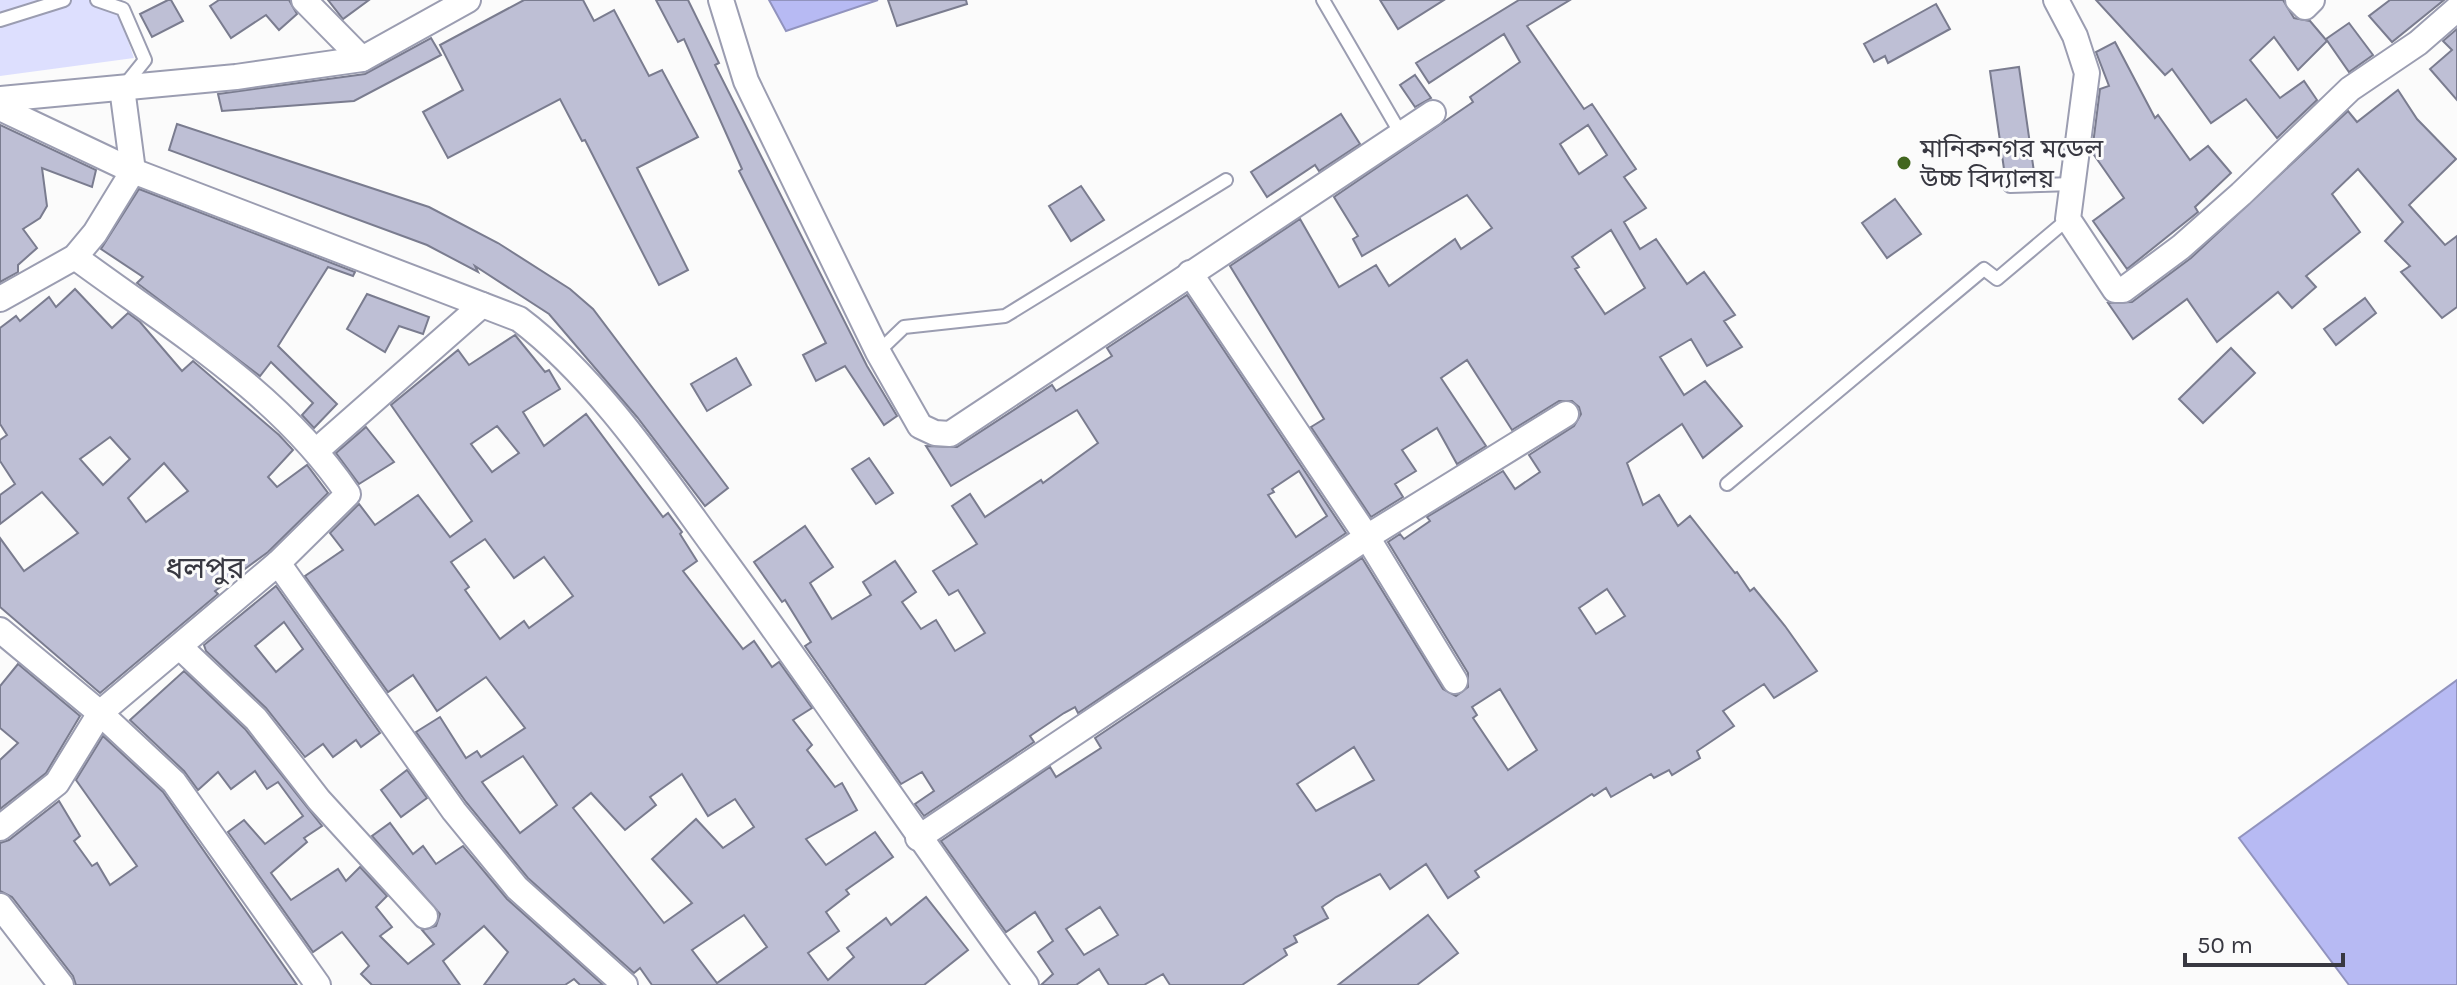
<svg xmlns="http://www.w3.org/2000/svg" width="2457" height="985" font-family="Karla,'Noto Sans Bengali',sans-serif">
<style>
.green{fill:#dddffe}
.water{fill:#b7baf3;stroke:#9193be;stroke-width:2}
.building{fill:#bebfd5;stroke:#7a7c8f;stroke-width:2;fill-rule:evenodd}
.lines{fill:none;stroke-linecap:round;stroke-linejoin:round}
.service-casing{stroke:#9b9db1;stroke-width:16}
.minor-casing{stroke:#9b9db1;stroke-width:28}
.service{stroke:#fff;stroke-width:12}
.minor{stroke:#fff;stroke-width:24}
.poi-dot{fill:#42661f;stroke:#fbfbfb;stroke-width:3}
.labels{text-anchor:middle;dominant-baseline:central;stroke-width:6;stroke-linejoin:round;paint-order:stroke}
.poi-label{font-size:26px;fill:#383841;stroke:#fbfbfb;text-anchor:start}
.quarter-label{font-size:30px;fill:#383841;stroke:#fbfbfb}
</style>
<rect width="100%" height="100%" fill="#fbfbfb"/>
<!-- green -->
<path class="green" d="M0,0H114L134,58L0,76Z"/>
<!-- water -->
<g class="water">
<path d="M769,0H878L786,31Z"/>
<path d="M2457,680V985H2349L2239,838Z"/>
</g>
<!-- building -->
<g class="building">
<path d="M168,0H171L183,21L152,37L140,14Z"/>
<path d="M219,0H289L297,14L279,30L266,15L231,38L210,6Z"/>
<path d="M328,0H369L343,19Z"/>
<path d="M524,0H583L594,21L614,10L649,76L662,70L698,137L637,168L688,270L659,285L585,140L582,141L560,99L448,158L423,112L463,90L440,45Z"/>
<path d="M656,0H688L719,63L715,65L867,366L897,416L884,425L845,366L816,381L803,355L826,343L739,171L742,169L684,39L678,42Z"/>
<path d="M888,0H966L967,4L897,26Z"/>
<path d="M1380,0H1444L1398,29Z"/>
<path d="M1519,0H1570L1527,26L1584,109L1592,104L1636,169L1624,177L1646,208L1624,222L1640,249L1656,239L1687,284L1704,272L1735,315L1724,321L1742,347L1707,366L1691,339L1660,357L1684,395L1705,381L1742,426L1703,458L1682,424L1627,463L1643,505L1659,495L1678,526L1690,516L1735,573L1737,572L1750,591L1754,588L1785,626L1817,671L1774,698L1764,684L1723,711L1734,726L1697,751L1700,758L1672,775L1669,770L1654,778L1651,774L1611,797L1606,788L1594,796L1592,794L1475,871L1479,877L1448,898L1426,864L1390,889L1380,874L1336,897L1322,907L1328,918L1294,936L1297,942L1284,949L1287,955L1242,985H1170L1163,974L1144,985H1109L1099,969L1076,985H1041L1053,974L1038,952L1053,941L1035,912L1006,932L941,841L1050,767L1056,777L1101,748L1095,738L1362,558L1443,689L1456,696L1468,687V673L1388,542L1400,534L1404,539L1430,521L1427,517L1503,471L1515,489L1540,472L1529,455L1574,426L1581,414L1579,407L1572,401H1559L1512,430L1467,360L1441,378L1486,446L1457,464L1437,428L1402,450L1416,471L1395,484L1403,497L1371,517L1311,427L1324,419L1230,266L1300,219L1339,287L1376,265L1389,286L1455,239L1461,249L1492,228L1467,195L1362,256L1353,239L1358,236L1334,197L1473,102L1470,97L1520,62L1504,34L1429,83L1416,63ZM1588,125L1607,155L1579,174L1560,144ZM1611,230L1645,288L1605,314L1575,269L1579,267L1572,257ZM1607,589L1625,616L1596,634L1579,608ZM1500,689L1537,750L1508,770L1473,718L1477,715L1472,707ZM1354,747L1374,780L1316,811L1297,784ZM1100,907L1118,935L1084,955L1066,929Z"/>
<path d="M2096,0H2283L2294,18L2310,21L2327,41L2298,70L2274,37L2250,60L2280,98L2304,81L2317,100L2277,138L2246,99L2211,123L2172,69L2165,75Z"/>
<path d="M2390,0H2444L2392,42L2369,16Z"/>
<path d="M1936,4L1950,29L1888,63L1885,56L1874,62L1864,44Z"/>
<path d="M2349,23L2373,55L2349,72L2326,39Z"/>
<path d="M2457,29V100L2430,69L2452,50L2443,41Z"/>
<path d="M431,38L441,55L354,101L222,111L218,94L365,74Z"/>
<path d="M2115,42L2155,118L2158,115L2190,160L2208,146L2231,173L2195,207L2198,212L2127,269L2093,221L2124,198L2092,152L2100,89L2109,86L2096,52Z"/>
<path d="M2019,67L2034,172L2005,176L1990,71Z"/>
<path d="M1415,75L1431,98L1415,107L1400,85Z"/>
<path d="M2398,90L2417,119L2456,159L2409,205L2445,245L2457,236V307L2442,318L2401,272L2410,266L2385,241L2403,222L2358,169L2332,194L2360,232L2306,276L2316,287L2292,308L2278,292L2217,342L2187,299L2133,339L2108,303L2132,302L2191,258L2348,111L2357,122Z"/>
<path d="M1341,114L1360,144L1319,171L1315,165L1267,197L1251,172Z"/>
<path d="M177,124L429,207L498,243L570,289L593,309L728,488L705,506L637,417L549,314L475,266L478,272L427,245L169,150Z"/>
<path d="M0,125L96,170L92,187L42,168L47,206L40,218L23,229L37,248L18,265V272L0,282Z"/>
<path d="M1081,186L1104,220L1071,241L1049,206Z"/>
<path d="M139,189L355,272L353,276L328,267L278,346L337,404L314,428L302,415L313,403L271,362L260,376L137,283L143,277L101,249Z"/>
<path d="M1895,199L1921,234L1887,258L1862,223Z"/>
<path d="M75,289L112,328L128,313L140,322L182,371L193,361L279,435L293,450L268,477L277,487L307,465L328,493L268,552L215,591L218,594L100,693L0,607V538L24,571L78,533L42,492L0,524V495L15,484L0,461V440L7,435L0,424V328L16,316L20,321L49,297L56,307ZM110,437L130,459L103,485L80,459ZM164,463L188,491L146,522L128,498Z"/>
<path d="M367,294L429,317L423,334L399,326L385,352L347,329Z"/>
<path d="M1187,295L1346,533L1078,713L1075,707L1064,713L1030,736L1034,742L924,816L915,804L934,791L922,772L901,784L805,646L811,642L785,600L782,602L754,562L805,526L833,567L810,583L832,619L871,595L863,582L895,561L916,592L902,602L921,629L936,620L955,651L985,633L958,590L949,595L933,571L977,544L952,506L970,494L985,517L1041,480L1043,483L1098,443L1077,410L951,486L926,446L957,447L1052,385L1056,391L1112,356L1107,348ZM1299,471L1327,516L1296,537L1268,495L1274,492L1272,489Z"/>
<path d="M2365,298L2376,313L2336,345L2324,329Z"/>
<path d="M515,335L545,372L549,370L560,389L523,412L544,446L586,414L663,517L668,513L682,532L680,534L697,561L683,571L743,649L754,641L772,667L779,662L812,708L793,720L812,745L807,750L835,787L842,783L857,810L806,839L826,865L875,832L893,857L846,890L849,894L826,912L839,931L808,953L828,980L854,957L847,948L886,918L891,925L926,897L968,950L924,985H652L640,968L634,973L528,878L466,802L416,732L440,717L466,758L477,751L481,757L525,728L486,677L437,711L413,675L388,692L305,576L343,550L330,533L359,504L375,525L418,495L450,537L472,521L391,405L458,350L469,365ZM497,426L519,453L492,472L471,444ZM485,539L514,578L544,557L573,596L529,628L524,621L500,639L465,590L469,587L451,562ZM523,756L557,805L520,833L482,782ZM682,774L708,816L735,799L754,827L723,848L696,819L652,859L692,903L664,923L573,808L591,793L625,830L656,805L650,797ZM744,915L767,947L717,983L692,950Z"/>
<path d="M2231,348L2255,373L2203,423L2179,399Z"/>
<path d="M736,358L751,385L707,411L691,384Z"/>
<path d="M366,427L394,462L359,484L336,453Z"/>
<path d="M869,458L893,493L876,504L852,469Z"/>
<path d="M276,586L380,733L361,747L356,740L333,757L323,744L305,757L266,708L206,651L204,645ZM284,622L303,649L276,672L255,646Z"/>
<path d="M18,664L80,716L46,773L0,809V760L18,743L0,728V686Z"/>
<path d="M184,671L245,729L322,826L304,838L307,842L271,873L291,900L338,869L346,881L360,867L387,896L376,907L392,927L380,936L408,964L434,944L422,930L436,926L440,914L372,836L390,823L413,854L423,846L436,864L463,846L507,899L603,985H580L574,979L565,985H484L508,952L484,926L443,961L460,985H372L361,974L369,966L342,932L313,952L228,832L244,820L265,844L303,816L278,782L267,789L255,771L231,789L218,772L198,790L184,771L130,720Z"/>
<path d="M103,736L163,792L297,985H76L73,976L12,897L0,891V843L9,840L59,801L80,836L74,841L92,866L97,863L110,885L137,866L76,780Z"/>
<path d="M407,770L427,798L401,817L381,790Z"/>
<path d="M1428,915L1458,953L1417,985H1338Z"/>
</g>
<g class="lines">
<defs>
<g id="service">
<path d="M97,0L123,9L145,60L124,86"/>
<path d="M1323,0L1401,134"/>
<path d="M0,20L64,0"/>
<path d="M2010,186L2074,184"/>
<path d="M878,352L904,327L1005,316L1226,180"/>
<path d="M1727,484L1984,269L1997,279L2068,219"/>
</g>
<g id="minor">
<path d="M304,0L362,59"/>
<path d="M721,0L746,81L878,352L920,426L935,433L950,434L1433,113"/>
<path d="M2056,0L2075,36L2087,73L2068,219L2115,290H2123L2181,247L2241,194L2350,89L2418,43L2457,9"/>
<path d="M2298,0L2305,7L2312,0"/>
<path d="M0,99L236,77L362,59L468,0"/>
<path d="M0,108L133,171L519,319C596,377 659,471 716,549C822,693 920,841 1026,985"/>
<path d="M1190,273L1367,537L1455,681"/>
<path d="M0,299L75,257L95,233L133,171L122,88"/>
<path d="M316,451L482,305"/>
<path d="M278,563L454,811L517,888L625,985"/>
<path d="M0,630L100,713L174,782L318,985"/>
<path d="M181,648L256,719L319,800L425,916"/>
<path d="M0,828L57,783L100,713L278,563L348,494C280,393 171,328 75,257"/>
<path d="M918,838L1367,537L1566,414"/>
<path d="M0,906L61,985"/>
</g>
</defs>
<!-- service casing -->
<use href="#service" class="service-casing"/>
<!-- minor casing -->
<use href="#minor" class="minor-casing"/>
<!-- service -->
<use href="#service" class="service"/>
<!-- minor -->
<use href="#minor" class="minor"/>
</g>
<!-- markers -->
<circle class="poi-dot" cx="1904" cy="163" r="8"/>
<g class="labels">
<!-- poi labels -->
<g class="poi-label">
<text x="1920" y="148">মানিকনগর মডেল<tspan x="1920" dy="30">উচ্চ বিদ্যালয়</tspan></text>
</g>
<!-- quarter labels -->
<g class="quarter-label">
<text x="205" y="568">ধলপুর</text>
</g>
</g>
<!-- scale -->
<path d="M2185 953v12h158v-12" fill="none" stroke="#383841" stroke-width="4"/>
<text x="2197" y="953" font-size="24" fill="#383841" stroke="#fbfbfb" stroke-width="6" paint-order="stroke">50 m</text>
</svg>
